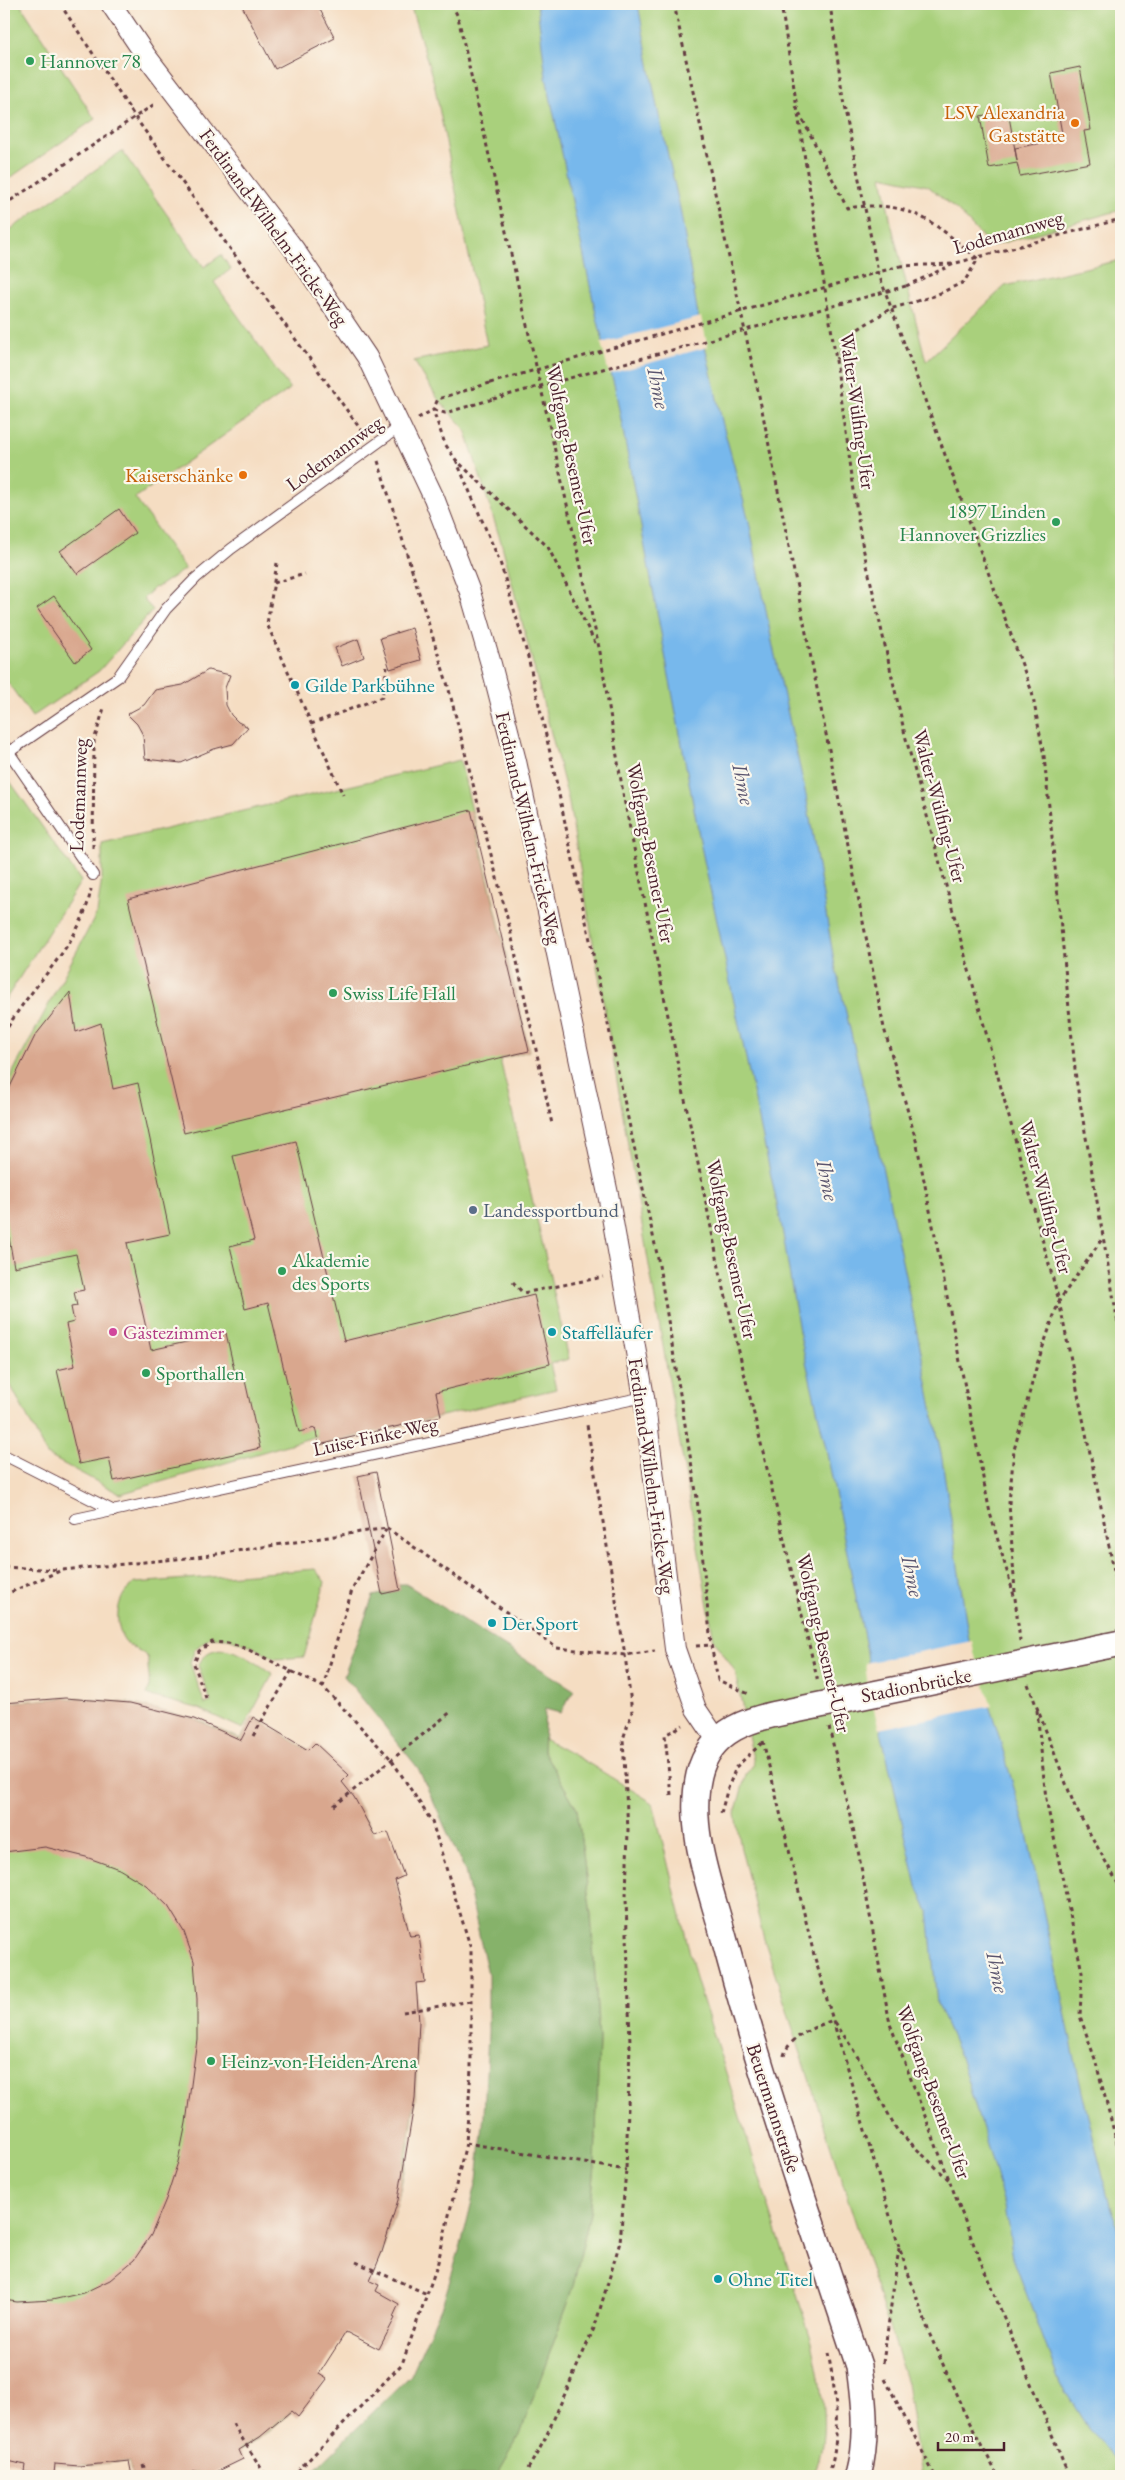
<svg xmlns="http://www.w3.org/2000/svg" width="1125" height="2480" font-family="'EB Garamond',serif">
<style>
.green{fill:#a9d07b;stroke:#7a7853}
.forest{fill:#86b26b;stroke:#68684b}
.water{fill:#77b8ec;stroke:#606c8c}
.pier{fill:#f5ddc2}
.building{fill:#d9a78e}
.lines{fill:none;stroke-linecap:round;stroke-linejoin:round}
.service-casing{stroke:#643c42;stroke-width:12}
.minor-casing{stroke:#643c42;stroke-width:22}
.tertiary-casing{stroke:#643c42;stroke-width:28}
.path{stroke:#643c42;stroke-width:3;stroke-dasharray:4 4;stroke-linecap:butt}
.service{stroke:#fff;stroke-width:10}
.minor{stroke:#fff;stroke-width:20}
.tertiary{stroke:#fff;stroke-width:25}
.tertiary-bridge-casing{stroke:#643c42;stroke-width:28;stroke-linecap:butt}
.path-bridge{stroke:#643c42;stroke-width:3;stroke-dasharray:4 4;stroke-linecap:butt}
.tertiary-bridge{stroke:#fff;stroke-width:25}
.leisure-dot{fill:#2e9e5b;stroke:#fbf7ec;stroke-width:2}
.food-dot{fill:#e8710a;stroke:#fbf7ec;stroke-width:2}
.culture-dot{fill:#0f9aa8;stroke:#fbf7ec;stroke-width:2}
.service-dot{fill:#5c6f8a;stroke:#fbf7ec;stroke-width:2}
.hotel-dot{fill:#d1479c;stroke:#fbf7ec;stroke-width:2}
.labels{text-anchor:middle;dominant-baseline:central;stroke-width:4.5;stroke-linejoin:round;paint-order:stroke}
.leisure-label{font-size:20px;fill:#27864d;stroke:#fbf7ec;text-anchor:start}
.food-label{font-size:20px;fill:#c56008;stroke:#fbf7ec;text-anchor:end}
.street-label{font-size:20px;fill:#4a1f2b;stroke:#fbf7ec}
.culture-label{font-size:20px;fill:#0d838f;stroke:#fbf7ec;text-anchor:start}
.service-label{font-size:20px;fill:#4e5e75;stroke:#fbf7ec;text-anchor:start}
.hotel-label{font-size:20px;fill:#b23c85;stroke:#fbf7ec;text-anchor:start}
.water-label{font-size:21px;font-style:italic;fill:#5a556f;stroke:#fbf7ec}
</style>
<rect width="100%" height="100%" fill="#fbf7ec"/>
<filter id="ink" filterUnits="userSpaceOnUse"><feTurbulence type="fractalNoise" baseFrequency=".02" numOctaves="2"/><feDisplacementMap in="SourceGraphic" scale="10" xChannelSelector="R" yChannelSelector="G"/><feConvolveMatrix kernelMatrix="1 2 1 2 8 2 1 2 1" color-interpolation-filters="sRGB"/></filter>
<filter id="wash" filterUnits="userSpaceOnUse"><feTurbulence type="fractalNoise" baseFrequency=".0096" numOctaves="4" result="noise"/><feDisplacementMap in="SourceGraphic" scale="20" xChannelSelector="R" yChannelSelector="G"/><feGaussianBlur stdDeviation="1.12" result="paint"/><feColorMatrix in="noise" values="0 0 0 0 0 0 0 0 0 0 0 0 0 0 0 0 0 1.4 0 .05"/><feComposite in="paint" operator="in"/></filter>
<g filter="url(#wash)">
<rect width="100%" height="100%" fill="#f5ddc2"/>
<!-- green -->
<g class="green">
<path d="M4,4H20L95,119L4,182Z"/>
<path d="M410,4H1121V210L991,246L957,210L928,186L882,176L891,223L926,361L1005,286L1121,260V2476H921L907,2383L764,1939L741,1849L735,1814L746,1774L754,1764L735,1671L714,1640L568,798L502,545L465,429L438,399L414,361L487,345L434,83Z"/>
<path d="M122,151L204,267L221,255L231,269L214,282L290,389L135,498L185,569L156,588L155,587L143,599L153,610L99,671L32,717L4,677V234Z"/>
<path d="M460,760L529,1051L500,1059L569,1359L550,1364L556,1389L319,1445L317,1436L120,1494L47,1455L10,1384L4,1303V1107L13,1072L97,913L102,877V844Z"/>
<path d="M4,773L81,881L4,1002Z"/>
<path d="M315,1569L325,1582L304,1657L275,1659L251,1646L228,1638L210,1637L195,1649L190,1663L205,1704L211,1702L198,1665C202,1660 205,1653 212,1651C231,1643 258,1664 273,1674L243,1729L197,1708L147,1695C152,1680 147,1673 148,1658C141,1650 136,1650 129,1645C115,1633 115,1608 124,1594C126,1590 132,1586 135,1583Z"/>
<path d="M65,1698L130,1703L194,1719L241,1739L253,1717L308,1750L354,1797L391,1866L408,1930L419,2022L415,2099L407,2156L398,2200L382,2252L354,2314L291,2411C266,2437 215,2471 178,2476C164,2478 147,2476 132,2476L129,2461L79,2466L4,2460V1703Z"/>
<path d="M544,1739L588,1763L653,1803L697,1982L812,2342C821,2386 832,2434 813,2476H496L519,2436L571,2295L590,2213L595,2166L599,2039L591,1915L577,1809L543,1750Z"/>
</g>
<!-- forest -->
<path class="forest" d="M399,1584H406L574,1690L560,1713L545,1709L543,1750L577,1809L591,1915L599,2039L595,2166L590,2213L571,2295L519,2437L496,2476H308L411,2375L443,2303L463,2238L477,2180L484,2115L488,2033V1975L465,1871L418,1768L344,1676L373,1596L400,1590Z"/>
<!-- water -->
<path class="water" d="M537,4H638L656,102L680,208L698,315L723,425L749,521L772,642L806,795L834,961L881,1161L919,1342L942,1459L971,1654L995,1723L1026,1829L1082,2092L1111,2209L1121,2235V2468L1086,2425L1060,2383L1013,2258L1005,2207L990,2155L960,2057L937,2004L928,1911L917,1886L870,1685L867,1652L826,1448L799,1331L782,1228L701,846L615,388L596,314L546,77Z"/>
<!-- pier -->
<g class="pier">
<path d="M701,317L708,347L609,374L601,343Z"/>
<path d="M972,1641L974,1653L992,1706L879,1729L868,1686L865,1663Z"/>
</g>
<g id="blocks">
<!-- building -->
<g class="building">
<path d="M241,4H317L335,38L275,69Z"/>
<path d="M1080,67L1091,130L1084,131L1090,163L1020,176L1017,163L989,168L980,116L1008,111L1017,161L1015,148L1063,139L1051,73Z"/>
<path d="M119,509L135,533L77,574L60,551Z"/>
<path d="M54,596L91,650L75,662L37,608Z"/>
<path d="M412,628L421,660L390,669L380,638Z"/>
<path d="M358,639L364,657L342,666L335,648Z"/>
<path d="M208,670L230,675L225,688L226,705L231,715L238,722L248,727L233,744L214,749L181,763L145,759L143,735L137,724L127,714L144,705L155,690L183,685Z"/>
<path d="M471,810L529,1051L184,1133L128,899Z"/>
<path d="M70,992L76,1032L101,1023L113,1089L138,1083L170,1234L127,1243L151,1350L226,1333L236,1378L244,1376L260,1448L114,1481L109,1458L79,1464L57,1370L75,1366L66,1324L74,1322L71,1307L77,1306L74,1292L84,1290L76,1254L14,1267L4,1208V1113L8,1091L35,1036Z"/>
<path d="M296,1141L344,1341L534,1295L550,1364L436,1392L441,1416L319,1445L315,1428L299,1432L268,1303L245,1309L230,1246L254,1240L233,1156Z"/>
<path d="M376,1472L400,1590L382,1594L358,1476Z"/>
<path d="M65,1698L130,1703L194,1719L241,1740L253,1717L308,1750L315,1743L349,1775L342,1782L354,1797L375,1836L388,1832L404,1876L395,1880L410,1936L419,1935L425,1982L416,1983L419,2022L415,2099L398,2200L382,2252L370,2281L379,2285L376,2291L399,2304L393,2317L395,2318L379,2349L346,2332L319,2374L327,2379L298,2417L291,2411L260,2437L239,2450L243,2459L208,2476H199L197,2471L178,2476H132L129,2461L79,2466L55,2464L54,2474L24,2472L25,2465L4,2460V2300L17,2302L52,2300L83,2293L110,2280L134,2260L151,2235L166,2199L178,2162L186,2123L197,2039V1999L194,1961L184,1932L168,1906L146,1885L119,1869L86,1857L45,1847L4,1852V1703Z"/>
</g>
</g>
</g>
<g filter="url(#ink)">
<use href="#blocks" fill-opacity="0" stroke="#643c42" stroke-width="1"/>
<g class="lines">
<defs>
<g id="service">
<path d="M4,745L93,875"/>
<path d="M9,752L118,677L166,609L196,578L231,549L401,426"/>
<path d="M4,1455L114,1511"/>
<path d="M75,1519L644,1397"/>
</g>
<path id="minor" d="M111,4L146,56L294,249L367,357L434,498L470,592L491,664L516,761L608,1194L644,1397L675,1649L696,1709L717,1740"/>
<g id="tertiary">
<path d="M1106,1646L1121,1643"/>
<path d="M791,1711C751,1718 710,1729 699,1775C687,1829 710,1886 724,1938C762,2082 812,2224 859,2366C864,2404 868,2438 858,2476"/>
</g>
</defs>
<!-- service casing -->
<use href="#service" class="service-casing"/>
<!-- minor casing -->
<use href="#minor" class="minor-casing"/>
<!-- tertiary casing -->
<use href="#tertiary" class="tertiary-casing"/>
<!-- path -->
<g class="path">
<path d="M60,4L135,117L364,434"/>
<path d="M452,4L458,17L600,652L624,799L720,1272L818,1682"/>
<path d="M674,4L761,405L884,1028L916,1140L990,1513L1015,1599"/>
<path d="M781,4L836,360L860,534L905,735L1059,1301L1121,1605"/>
<path d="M830,4L844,106L878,272L1032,692L1044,756L1076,1079L1121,1341"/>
<path d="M796,106L847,208C910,199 932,221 978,259L964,282L934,296L890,309L855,331L836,359"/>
<path d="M4,205L156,103"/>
<path d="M900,266L953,264"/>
<path d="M906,286L956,263L1121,219"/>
<path d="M490,383L438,399L433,410L445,444L456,460L548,547L597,647"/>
<path d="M434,410L445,413L493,399"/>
<path d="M418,418L433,410"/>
<path d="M456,460L500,562L528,657L551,757L658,1259L697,1498L711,1645L718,1680L751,1695"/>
<path d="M378,461L448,686L510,929L552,1124"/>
<path d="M277,563L267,624L343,795"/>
<path d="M274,583L305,574"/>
<path d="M311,724L382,697L387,667"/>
<path d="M93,848L94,741L104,708"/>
<path d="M4,1034C31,983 81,947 91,889"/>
<path d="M513,1282L523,1293L603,1277"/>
<path d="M387,1528L557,1648L625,1655L655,1651"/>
<path d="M4,1567L59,1570"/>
<path d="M1015,1592L1009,1503L1014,1450L1038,1361L1059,1301L1102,1239"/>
<path d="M4,1595L62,1570L197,1557L387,1528L352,1590L323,1687"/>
<path d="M1015,1598L1020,1641"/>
<path d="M696,1646L711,1645"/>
<path d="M1028,1684L1075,1807L1121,1889"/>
<path d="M206,1698L194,1664L199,1651L212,1642L228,1643L247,1649L323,1687L391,1759L432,1822L471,1949V2069L466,2143L437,2266L402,2364L293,2476"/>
<path d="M1037,1710L1046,1799L1082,1972L1080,2016L1095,2059L1121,2158"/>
<path d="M829,1727L857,1845L890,2024L974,2245L1069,2476"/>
<path d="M253,1736L292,1670"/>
<path d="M763,1741L814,1955L899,2247L930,2335L964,2412L998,2476"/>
<path d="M671,1795L665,1735L683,1725"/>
<path d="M334,1806L452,1711"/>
<path d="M721,1813L727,1791L736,1767L762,1743"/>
<path d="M403,2012L471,2001"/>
<path d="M835,2022L856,2054L897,2130L949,2180"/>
<path d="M784,2056C788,2037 815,2027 833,2020"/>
<path d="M466,2143L626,2170"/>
<path d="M356,2262L427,2294"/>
<path d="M828,2353C836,2393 842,2437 828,2476"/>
<path d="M883,2363L899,2248"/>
<path d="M885,2379L935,2476"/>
<path d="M233,2424L266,2476"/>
<path d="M143,2465L146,2476"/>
<path d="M524,2476L544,2441L595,2326L620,2242L626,2170L630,2044L626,1897L628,1830L623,1739L632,1712L625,1655L587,1425"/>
</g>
<!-- service -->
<use href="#service" class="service"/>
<!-- minor -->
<use href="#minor" class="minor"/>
<!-- tertiary -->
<use href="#tertiary" class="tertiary"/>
<defs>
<path id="tertiary-bridge" d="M791,1711L1106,1646"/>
</defs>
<!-- tertiary-bridge casing -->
<use href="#tertiary-bridge" class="tertiary-bridge-casing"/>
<!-- path-bridge -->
<g class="path-bridge">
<path d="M490,383L900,266"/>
<path d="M493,399L906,286"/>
</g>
<!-- tertiary-bridge -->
<use href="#tertiary-bridge" class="tertiary-bridge"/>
</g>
</g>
<!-- markers -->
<g class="leisure-dot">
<circle cx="30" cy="61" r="5"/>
<circle cx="1056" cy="522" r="5"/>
<circle cx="333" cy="993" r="5"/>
<circle cx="282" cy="1271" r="5"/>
<circle cx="146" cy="1373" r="5"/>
<circle cx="211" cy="2061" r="5"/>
</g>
<g class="food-dot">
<circle cx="1075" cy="123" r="5"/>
<circle cx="243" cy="475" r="5"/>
</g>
<g class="culture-dot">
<circle cx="295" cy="685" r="5"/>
<circle cx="552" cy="1332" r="5"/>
<circle cx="492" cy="1623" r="5"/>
<circle cx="718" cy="2279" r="5"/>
</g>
<circle class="service-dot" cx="473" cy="1210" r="5"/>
<circle class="hotel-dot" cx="113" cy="1332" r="5"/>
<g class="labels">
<!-- leisure labels -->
<g class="leisure-label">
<text x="40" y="61">Hannover 78</text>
<text x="1046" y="511" text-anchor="end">1897 Linden<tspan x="1046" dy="23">Hannover Grizzlies</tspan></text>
<text x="343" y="993">Swiss Life Hall</text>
<text x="292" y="1260">Akademie<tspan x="292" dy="23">des Sports</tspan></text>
<text x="156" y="1373">Sporthallen</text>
<text x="221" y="2061">Heinz-von-Heiden-Arena</text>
</g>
<!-- food labels -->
<g class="food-label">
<text x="1065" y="112">LSV Alexandria<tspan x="1065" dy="23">Gaststätte</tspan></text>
<text x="233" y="475">Kaiserschänke</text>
</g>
<!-- street labels -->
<g class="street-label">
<text transform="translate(274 227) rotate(54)">Ferdinand-Wilhelm-Fricke-Weg</text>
<text transform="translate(1008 232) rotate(-16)">Lodemannweg</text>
<text transform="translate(858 411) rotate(82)">Walter-Wülfing-Ufer</text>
<text transform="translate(334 453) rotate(-36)">Lodemannweg</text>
<text transform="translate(572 455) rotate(78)">Wolfgang-Besemer-Ufer</text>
<text transform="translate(78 795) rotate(-88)">Lodemannweg</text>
<text transform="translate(940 806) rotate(75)">Walter-Wülfing-Ufer</text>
<text transform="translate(529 828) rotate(77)">Ferdinand-Wilhelm-Fricke-Weg</text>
<text transform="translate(651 853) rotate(79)">Wolfgang-Besemer-Ufer</text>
<text transform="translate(1046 1197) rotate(75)">Walter-Wülfing-Ufer</text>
<text transform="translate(732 1249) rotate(78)">Wolfgang-Besemer-Ufer</text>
<text transform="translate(375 1436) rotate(-12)">Luise-Finke-Weg</text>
<text transform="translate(652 1476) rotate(82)">Ferdinand-Wilhelm-Fricke-Weg</text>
<text transform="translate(824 1643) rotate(77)">Wolfgang-Besemer-Ufer</text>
<text transform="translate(916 1685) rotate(-11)">Stadionbrücke</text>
<text transform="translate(934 2092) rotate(70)">Wolfgang-Besemer-Ufer</text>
<text transform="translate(774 2108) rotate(72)">Beuermannstraße</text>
</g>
<!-- culture labels -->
<g class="culture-label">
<text x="305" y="685">Gilde Parkbühne</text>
<text x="562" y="1332">Staffelläufer</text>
<text x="502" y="1623">Der Sport</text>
<text x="728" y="2279">Ohne Titel</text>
</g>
<!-- service labels -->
<g class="service-label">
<text x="483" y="1210">Landessportbund</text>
</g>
<!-- hotel labels -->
<g class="hotel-label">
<text x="123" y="1332">Gästezimmer</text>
</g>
<!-- water labels -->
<g class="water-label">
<text transform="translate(659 388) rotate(78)">Ihme</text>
<text transform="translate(744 784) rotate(78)">Ihme</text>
<text transform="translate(828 1180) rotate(78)">Ihme</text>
<text transform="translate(913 1576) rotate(78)">Ihme</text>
<text transform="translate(998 1972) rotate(78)">Ihme</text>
</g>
</g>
<!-- margin -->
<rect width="1125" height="2480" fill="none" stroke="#fbf7ec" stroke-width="20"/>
<!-- scale -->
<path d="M938 2442v8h66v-8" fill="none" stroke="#4a1f2b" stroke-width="2.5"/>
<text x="945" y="2442" font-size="15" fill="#4a1f2b" stroke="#fbf7ec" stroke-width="4" paint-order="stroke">20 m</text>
</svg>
